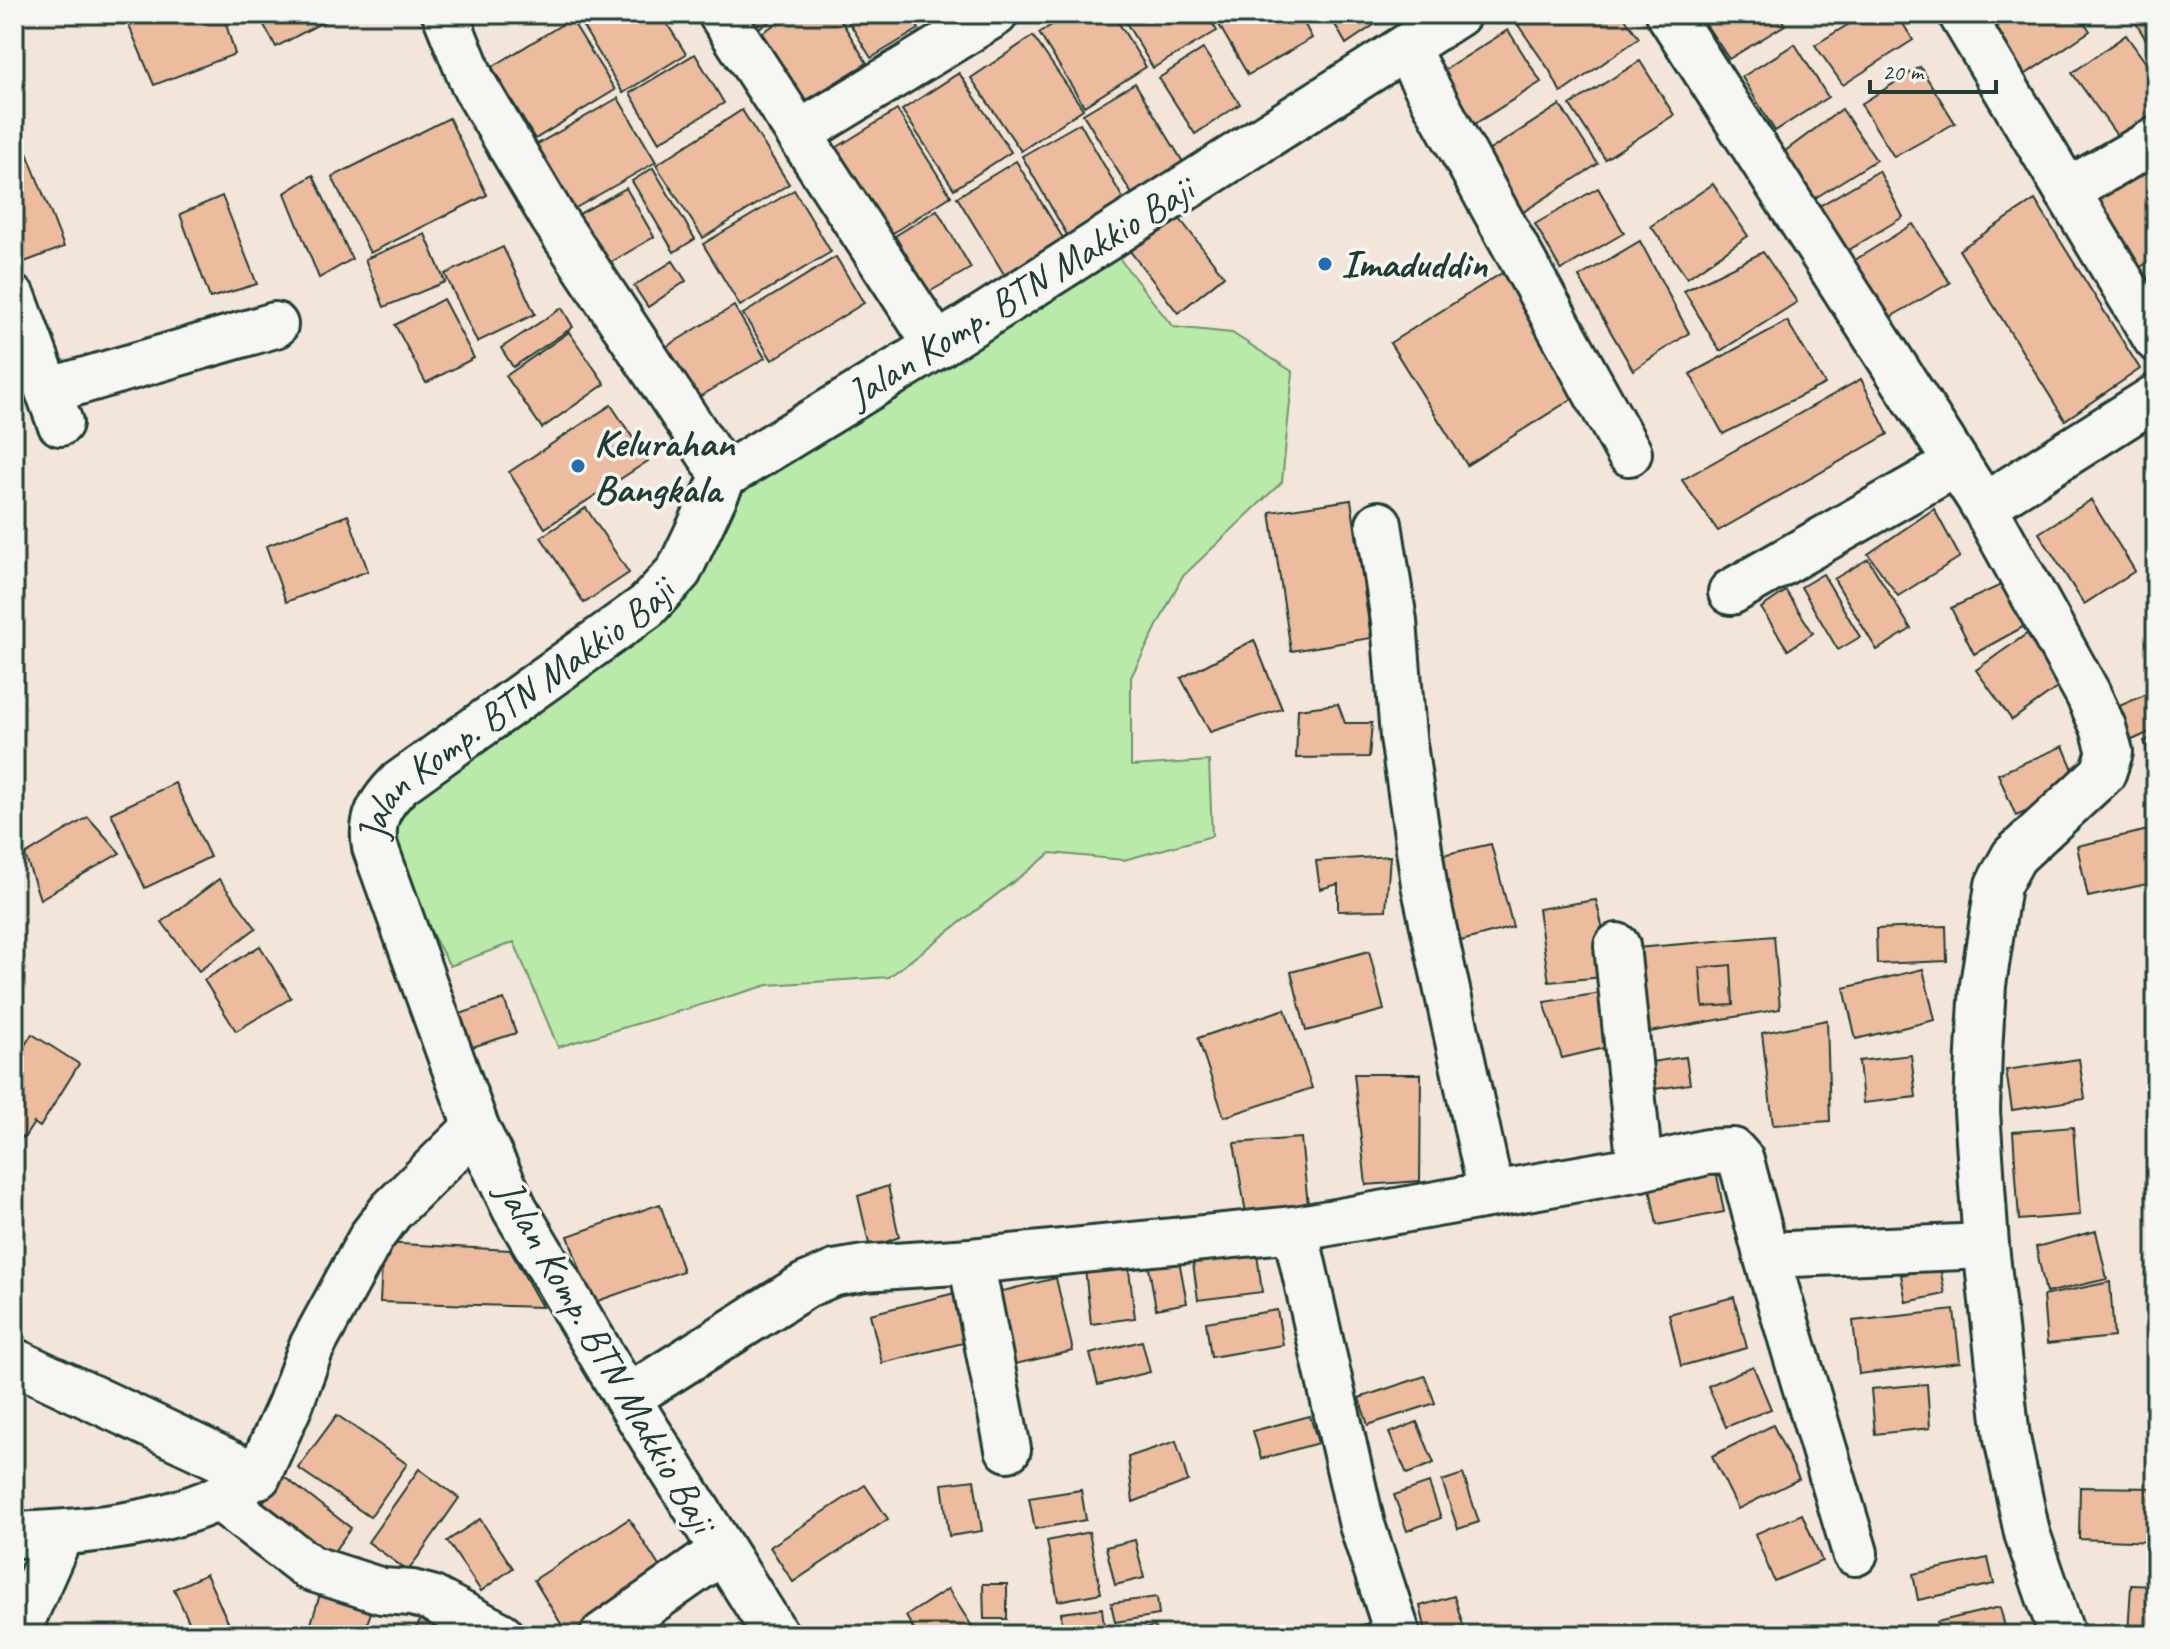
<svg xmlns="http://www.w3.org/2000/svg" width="2170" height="1649" font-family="Caveat,sans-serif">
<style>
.green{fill:#baeaa9;stroke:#6c946e;stroke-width:2}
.building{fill:#edbc9e;stroke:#1f3d34;stroke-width:2}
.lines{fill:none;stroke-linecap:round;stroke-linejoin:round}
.minor-casing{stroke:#1f3d34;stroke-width:50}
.minor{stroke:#f6f6f2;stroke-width:44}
.poi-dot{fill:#1f6fb2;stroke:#f6f6f2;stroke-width:3}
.labels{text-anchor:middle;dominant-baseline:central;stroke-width:7;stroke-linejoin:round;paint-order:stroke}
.poi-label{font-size:40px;font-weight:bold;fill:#1f3d34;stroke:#f6f6f2;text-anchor:start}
.street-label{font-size:40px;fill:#1f3d34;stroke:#f6f6f2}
</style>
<rect width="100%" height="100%" fill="#f3e5d9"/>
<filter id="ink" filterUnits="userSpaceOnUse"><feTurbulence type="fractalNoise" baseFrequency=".0125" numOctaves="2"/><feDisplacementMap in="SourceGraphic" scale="16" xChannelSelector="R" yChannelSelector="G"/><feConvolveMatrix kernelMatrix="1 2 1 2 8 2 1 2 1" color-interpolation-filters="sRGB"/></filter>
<g filter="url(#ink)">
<!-- green -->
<path class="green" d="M1115,253L1173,327L1232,333L1293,372L1282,482L1182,577L1131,677V766L1209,761L1212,836L1124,860L1051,853L889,977L768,985L558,1047L514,942L450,966L416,905L389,820L466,755L686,600L740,487Z"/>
<!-- building -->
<g class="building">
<path d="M124,14H223L235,54L154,85Z"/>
<path d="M258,14H338L276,47Z"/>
<path d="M578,14H661L686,54L623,93L576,15Z"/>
<path d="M725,14H782L741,39Z"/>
<path d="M792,14H837L867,63L800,104L758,35Z"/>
<path d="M844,14H910L919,29L871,58Z"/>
<path d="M924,14H963L934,31Z"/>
<path d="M1069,14H1113L1146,67L1084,106L1039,33Z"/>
<path d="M1121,14H1207L1217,31L1153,68Z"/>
<path d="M1222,14H1299L1312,38L1248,75L1215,18Z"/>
<path d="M1329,14H1390L1346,44Z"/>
<path d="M1533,14H1622L1639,38L1561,93L1550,71L1518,25Z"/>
<path d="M1699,14H1778L1785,25L1729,59Z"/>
<path d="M1865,14H1897L1913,40L1843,85L1815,45Z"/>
<path d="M1979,14H2079L2090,31L2020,78Z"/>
<path d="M2139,14H2156L2155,55L2133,18Z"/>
<path d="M571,19L615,90L535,139L492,67Z"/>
<path d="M1508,30L1541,82L1473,125L1440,73Z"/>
<path d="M2126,35L2156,77V117L2121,141L2072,73Z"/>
<path d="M1033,36L1083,109L1021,151L971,78Z"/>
<path d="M1795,44L1828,97L1775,131L1742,77Z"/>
<path d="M1203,49L1240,104L1195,134L1159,78Z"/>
<path d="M695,54L724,103L659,142L630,93Z"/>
<path d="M1640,61L1674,115L1605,159L1570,105Z"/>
<path d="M1920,67L1955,123L1894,157L1861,104Z"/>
<path d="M959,73L1011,152L954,189L902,110Z"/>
<path d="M1135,83L1186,167L1135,199L1083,114Z"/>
<path d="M618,98L656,162L565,214L529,149Z"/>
<path d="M1560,105L1598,164L1523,212L1485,153Z"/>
<path d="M14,108L25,133L14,138Z"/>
<path d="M1842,109L1876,160L1812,200L1781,154Z"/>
<path d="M742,110L789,184L703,238L656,165Z"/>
<path d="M897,110L951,196L877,243L823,156Z"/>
<path d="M449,118L487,195L370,253L332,177Z"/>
<path d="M1080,123L1129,209L1071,242L1022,156Z"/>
<path d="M27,153L64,247L14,266V158Z"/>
<path d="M1016,161L1069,248L1010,284L957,197Z"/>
<path d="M2156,161V258L2135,270L2091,201Z"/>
<path d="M653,168L695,239L674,252L632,181Z"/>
<path d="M1879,171L1903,217L1847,251L1816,208Z"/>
<path d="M313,175L352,259L319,278L285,193Z"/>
<path d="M1713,184L1748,236L1687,278L1651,226Z"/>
<path d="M626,188L654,237L608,264L579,214Z"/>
<path d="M1598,188L1624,233L1561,270L1535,224Z"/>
<path d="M794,190L831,252L740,306L703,244Z"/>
<path d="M222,196L257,284L210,298L180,214Z"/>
<path d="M2035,200L2140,369L2065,420L1959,250Z"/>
<path d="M937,210L971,268L929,292L895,236Z"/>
<path d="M1173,210L1224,276L1178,313L1126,246Z"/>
<path d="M1913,224L1950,283L1885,320L1850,263Z"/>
<path d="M425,234L445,282L384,307L365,259Z"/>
<path d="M1640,241L1689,333L1633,370L1579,277Z"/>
<path d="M503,247L535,314L477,342L445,274Z"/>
<path d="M1763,252L1797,302L1720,351L1684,291Z"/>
<path d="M836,257L864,303L772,360L743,314Z"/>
<path d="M673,261L686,281L648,307L634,286Z"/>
<path d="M1510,268L1586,390L1467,465L1390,343Z"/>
<path d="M443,299L474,358L426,383L395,325Z"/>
<path d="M734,306L765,358L694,400L664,348Z"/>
<path d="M562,308L573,327L513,367L501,348Z"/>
<path d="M1787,321L1825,384L1723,434L1690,374Z"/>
<path d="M569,332L605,384L542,428L506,376Z"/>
<path d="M1861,379L1888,434L1718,531L1682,480Z"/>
<path d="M611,405L648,461L545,528L509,472Z"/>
<path d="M1351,500L1371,638L1291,651L1270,512Z"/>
<path d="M2091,500L2135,571L2084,604L2039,533Z"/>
<path d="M586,508L629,573L584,603L541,537Z"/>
<path d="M1934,509L1960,557L1898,596L1868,554Z"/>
<path d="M348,515L368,571L286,602L266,546Z"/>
<path d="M1868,559L1911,629L1877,650L1834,579Z"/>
<path d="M1823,574L1860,637L1838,650L1801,587Z"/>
<path d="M2014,579L2032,622L1974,654L1951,608Z"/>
<path d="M1786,591L1813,633L1788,650L1761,608Z"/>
<path d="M2028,633L2064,683L2012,720L1976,670Z"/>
<path d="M1254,640L1282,709L1210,732L1181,678Z"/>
<path d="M2156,690V729L2128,742L2117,707Z"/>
<path d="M1338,704L1345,723H1372L1369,757L1296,758L1298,709Z"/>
<path d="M2156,736V770L2144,741Z"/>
<path d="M2063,746L2081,788L2016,816L1998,774Z"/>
<path d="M175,783L210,857L145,888L111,813Z"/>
<path d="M88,817L120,853L40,899L25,855Z"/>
<path d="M2153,829L2156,844V882L2088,897L2077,846Z"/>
<path d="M1491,844L1513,927L1461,941L1429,858Z"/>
<path d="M1390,856L1386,910L1338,911V884L1320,889L1316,861Z"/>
<path d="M219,879L256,928L199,971L162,922Z"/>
<path d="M1596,900L1614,976L1549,982L1538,909Z"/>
<path d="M1946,926L1947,961L1877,964L1876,929Z"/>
<path d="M1774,936L1780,1009L1638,1034L1625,949Z"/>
<path d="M260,946L291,998L236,1031L204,980Z"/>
<path d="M1369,951L1384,1010L1306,1031L1291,972Z"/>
<path d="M1731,965L1733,1005L1703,1007L1700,968Z"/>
<path d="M1923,969L1935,1020L1856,1039L1844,988Z"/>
<path d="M1608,992L1617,1045L1562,1058L1544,1002Z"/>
<path d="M504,999L516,1033L466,1049L454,1016Z"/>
<path d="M1285,1009L1312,1088L1224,1117L1198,1038Z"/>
<path d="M1827,1020L1830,1121L1773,1125L1762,1033Z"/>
<path d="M32,1034L79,1064L40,1127L34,1123L24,1138L14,1132V1062Z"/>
<path d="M1911,1055L1916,1097L1863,1103L1859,1061Z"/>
<path d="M1686,1057L1690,1084L1641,1091L1637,1064Z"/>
<path d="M2079,1059L2085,1099L2012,1110L2006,1070Z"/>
<path d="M1354,1074H1421L1420,1181L1366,1185Z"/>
<path d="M2073,1127L2080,1215L2019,1220L2013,1132Z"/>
<path d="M1301,1138L1310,1224L1249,1231L1234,1143Z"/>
<path d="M1715,1165L1724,1212L1657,1225L1648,1178Z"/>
<path d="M888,1186L899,1237L870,1248L858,1196Z"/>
<path d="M660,1204L683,1271L592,1303L568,1236Z"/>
<path d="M2096,1231L2107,1279L2046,1293L2036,1247Z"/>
<path d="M1255,1238L1262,1292L1198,1300L1191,1247Z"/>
<path d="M383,1243L510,1250L542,1307L380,1302Z"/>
<path d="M1176,1244L1187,1303L1156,1309L1146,1250Z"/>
<path d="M1127,1254L1135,1318L1091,1324L1084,1260Z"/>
<path d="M1940,1267L1945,1294L1906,1302L1901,1275Z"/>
<path d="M1056,1278L1073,1351L1015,1364L999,1292Z"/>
<path d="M2110,1282L2114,1337L2047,1344L2043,1296Z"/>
<path d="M955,1293L967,1342L882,1363L870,1314Z"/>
<path d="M1734,1297L1747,1348L1681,1366L1669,1314Z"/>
<path d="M1277,1310L1283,1345L1211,1357L1206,1322Z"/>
<path d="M1954,1310L1960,1362L1859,1374L1853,1321Z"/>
<path d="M1142,1341L1150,1372L1098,1385L1090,1354Z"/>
<path d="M1753,1366L1771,1409L1726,1427L1708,1386Z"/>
<path d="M1425,1376L1435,1403L1368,1425L1359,1398Z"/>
<path d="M1927,1384L1930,1428L1875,1434L1871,1389Z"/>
<path d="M337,1415L407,1464L370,1517L298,1468Z"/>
<path d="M1310,1416L1318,1443L1261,1459L1253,1431Z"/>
<path d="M1417,1422L1434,1463L1407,1474L1389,1433Z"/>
<path d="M1773,1425L1799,1479L1738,1509L1712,1456Z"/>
<path d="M1176,1441L1188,1481L1133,1502L1128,1457Z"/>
<path d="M419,1469L459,1498L408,1571L368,1542Z"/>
<path d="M1463,1474L1479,1522L1458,1529L1442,1481Z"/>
<path d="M283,1476L351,1528L329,1558L260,1506Z"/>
<path d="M974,1480L982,1531L949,1536L942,1484Z"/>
<path d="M1429,1483L1441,1518L1407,1531L1394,1495Z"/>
<path d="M865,1485L888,1519L793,1582L770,1547Z"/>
<path d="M2080,1487L2156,1488V1542L2079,1539Z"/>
<path d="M1081,1490L1086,1520L1035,1529L1029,1498Z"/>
<path d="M1802,1514L1822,1561L1774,1581L1755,1534Z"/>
<path d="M480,1519L513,1568L481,1591L447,1541Z"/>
<path d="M629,1519L664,1574L568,1635L534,1580Z"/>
<path d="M1089,1532L1101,1593L1058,1601L1047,1541Z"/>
<path d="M1135,1540L1144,1578L1115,1585L1106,1547Z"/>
<path d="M1988,1558L1994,1584L1918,1600L1913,1574Z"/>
<path d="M206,1574L234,1635H195L174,1589Z"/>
<path d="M983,1584H1007V1619H984Z"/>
<path d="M2131,1585L2156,1586V1635H2128Z"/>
<path d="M322,1588L374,1604L363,1635H326L309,1630Z"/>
<path d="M948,1589L977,1634L917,1635L906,1616Z"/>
<path d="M1454,1596L1466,1635H1427L1420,1606Z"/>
<path d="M1157,1597L1159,1615L1115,1622L1111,1603Z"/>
<path d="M2000,1607L2006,1631L1987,1635H1940L1937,1622Z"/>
<path d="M1102,1608L1105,1635H1063L1061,1613Z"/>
<path d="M427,1610L457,1635H411Z"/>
<path d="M1370,1623L1373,1635H1323Z"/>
<path d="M1155,1626L1157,1635H1123Z"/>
</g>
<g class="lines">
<defs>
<g id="minor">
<path d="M445,14L473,83L553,218L724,476"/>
<path d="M721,14L937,346"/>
<path d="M1669,14L1984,506L2156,397"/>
<path d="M1961,14L2156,339"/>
<path d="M1406,49L1629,453"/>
<path d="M800,133L995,14"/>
<path d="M2067,191L2156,140"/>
<path d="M14,299L60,423"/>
<path d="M48,391L275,325"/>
<path d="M1984,506L2088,694L2103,727L2110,752L2103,773L2014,856L1998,885L1983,985L1979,1052L1977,1111L1986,1246L2007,1438L2027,1533L2062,1635"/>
<path d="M1379,524L1394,621L1403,737L1424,884L1491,1193"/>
<path d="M1731,592L1956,464"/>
<path d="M1617,946L1640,1168"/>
<path d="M1295,1229L1362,1525L1398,1635"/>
<path d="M971,1261L1008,1449"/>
<path d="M14,1361L258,1476L290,1405L311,1348L372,1236L391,1211L476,1127"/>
<path d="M627,1398L806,1285L835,1273L864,1268L971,1261L1295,1229L1640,1168L1707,1152L1733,1151L1741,1160L1766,1255"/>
<path d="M220,1499L310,1568L382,1591L412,1593L431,1598L501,1635"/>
<path d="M14,1535C89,1532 178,1525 243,1485"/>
<path d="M1855,1553L1766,1255L1986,1246"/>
<path d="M16,1635L61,1533"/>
<path d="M603,1635L721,1552"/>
<path id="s1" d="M776,1635L627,1398L515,1209L476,1127L375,847C370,819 380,803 400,783L647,606L679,571L724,476L937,346L1458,14"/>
</g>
</defs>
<!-- minor casing -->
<use href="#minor" class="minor-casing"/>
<!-- minor -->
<use href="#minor" class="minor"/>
</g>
</g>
<!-- markers -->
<g class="poi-dot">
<circle cx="1325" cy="264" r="8"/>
<circle cx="578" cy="466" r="8"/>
</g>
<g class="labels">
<!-- poi labels -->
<g class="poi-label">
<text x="1341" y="264">Imaduddin</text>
<text x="594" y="443">Kelurahan<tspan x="594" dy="46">Bangkala</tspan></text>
</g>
<!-- street labels -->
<g class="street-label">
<text transform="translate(1020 292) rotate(-32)">Jalan Komp. BTN Makkio Baji</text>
<text stroke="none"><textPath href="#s1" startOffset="1094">Jalan Komp. BTN Makkio Baji</textPath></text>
<text transform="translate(606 1356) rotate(60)">Jalan Komp. BTN Makkio Baji</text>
</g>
</g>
<!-- margin -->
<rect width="2170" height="1649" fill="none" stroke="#f6f6f2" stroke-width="48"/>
<rect x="24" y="24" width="2122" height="1601" fill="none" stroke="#1f3d34" stroke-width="3" filter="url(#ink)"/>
<!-- scale -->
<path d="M1870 80v12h126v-12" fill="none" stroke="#1f3d34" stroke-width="4"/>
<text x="1882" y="80" font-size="24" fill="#1f3d34" stroke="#f6f6f2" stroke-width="6" paint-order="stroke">20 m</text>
</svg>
